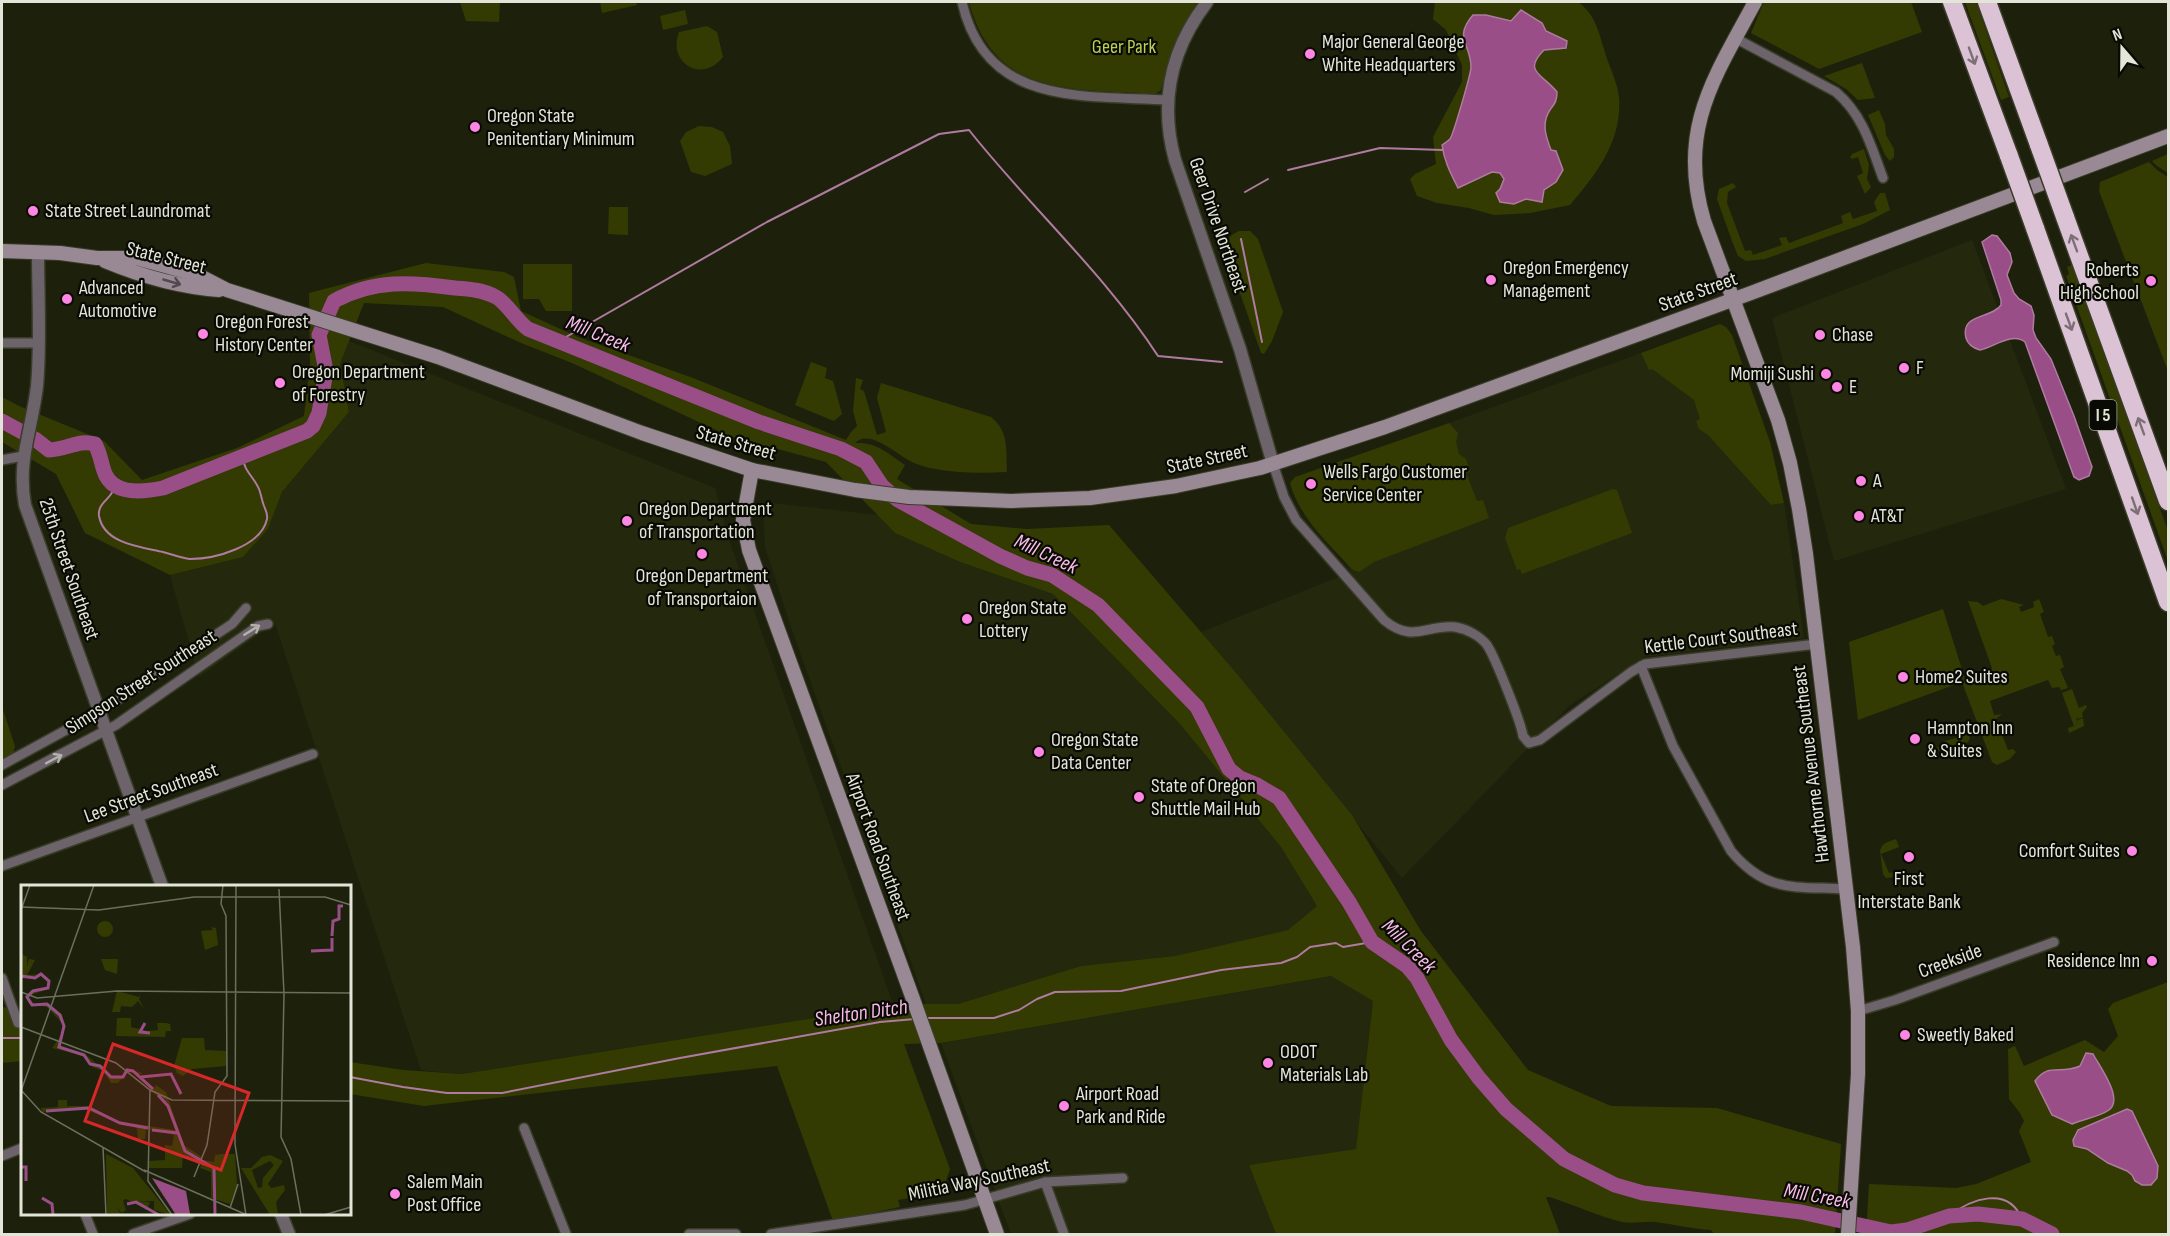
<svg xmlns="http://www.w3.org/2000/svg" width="2170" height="1236" font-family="'Sofia Sans Condensed',sans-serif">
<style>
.built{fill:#24290d}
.green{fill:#333b02}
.water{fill:#994e88;stroke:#af7ba0;stroke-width:1.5}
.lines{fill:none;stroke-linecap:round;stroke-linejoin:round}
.stream{stroke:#af7ba0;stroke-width:2}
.river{stroke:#994e88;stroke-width:15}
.minor-casing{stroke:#393c29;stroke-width:12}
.tertiary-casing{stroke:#393c29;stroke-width:15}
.secondary-casing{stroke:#393c29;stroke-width:16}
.motorway-casing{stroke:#393c29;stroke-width:21}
.minor{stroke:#6d636a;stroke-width:9}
.tertiary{stroke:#6d636a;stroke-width:12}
.secondary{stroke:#998995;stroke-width:14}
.motorway{stroke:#dbc2d4;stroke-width:18}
.motorway-bridge-casing{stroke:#393c29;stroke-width:21;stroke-linecap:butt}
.motorway-bridge{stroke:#dbc2d4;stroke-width:18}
.oneway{stroke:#7c6f76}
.oneway2{stroke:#504a4c}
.oneway3{stroke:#b3b1ac}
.poi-dot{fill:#fd86e2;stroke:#080a03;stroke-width:2}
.labels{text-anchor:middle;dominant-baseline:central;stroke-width:4.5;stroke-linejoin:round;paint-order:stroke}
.shield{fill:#080a03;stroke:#a1a398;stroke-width:1.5}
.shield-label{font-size:18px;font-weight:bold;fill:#e2e5d8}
.poi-label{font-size:20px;fill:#e2e5d8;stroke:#080a03;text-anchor:start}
.park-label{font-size:20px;fill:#bbd152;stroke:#080a03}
.street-label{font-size:20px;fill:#e2e5d8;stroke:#080a03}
.water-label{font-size:21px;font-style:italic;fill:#f9bbe9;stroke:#080a03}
.inset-river{fill:none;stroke:#994e88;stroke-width:3}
.inset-road{fill:none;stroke:#6c6f5e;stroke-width:1.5}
.view{fill:#d62828;fill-opacity:0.15;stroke:#d62828;stroke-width:3}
.inset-edge{fill:none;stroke:#e2e5d8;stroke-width:3}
</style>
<rect width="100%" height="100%" fill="#1d210c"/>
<!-- built -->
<g class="built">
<path d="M1972,240L2066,489L1834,561L1772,318Z"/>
<path d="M349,341L715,488L729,540L893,1004L846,1013L462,1074L421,1070L275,623L199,677L170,575L243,557L268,529L282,492L349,412L340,364Z"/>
<path d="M1641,353L1651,368L1694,400L1701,419L1696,421L1771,505L1784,503L1804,638L1644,657L1570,705L1402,878L1201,632L1351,572L1297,479Z"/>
<path d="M763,502L878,515L895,533L960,562L1053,594L1180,724L1281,847L1317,906L1288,930L1175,956L1081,966L958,1004H926L791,627L765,547Z"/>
<path d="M1331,976L1373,1001L1356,1149L1249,1165L1276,1234H1011L941,1043Z"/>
</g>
<!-- green -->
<g class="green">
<path d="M460,2H500L499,22L466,21Z"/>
<path d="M600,2H636L637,5L602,13Z"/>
<path d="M969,2H1198C1178,31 1170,56 1161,90L1155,94C1074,88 995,99 969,2Z"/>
<path d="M1435,2H1578C1595,14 1598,30 1604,49C1608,65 1618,82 1619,98C1622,142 1596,174 1570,205L1530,213L1494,215L1469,208L1437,203L1417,196L1410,179L1415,174L1436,164L1433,137L1462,82V65L1446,30L1433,19Z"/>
<path d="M1764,2H1911L1922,32L1819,69L1751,33Z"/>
<path d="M1965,2H1976L2009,97L2001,100Z"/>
<path d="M685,10L688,24L663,30L660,16Z"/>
<path d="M707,26L717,32L723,57C702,84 667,63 679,32Z"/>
<path d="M1862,63L1875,98L1858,100L1846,89L1824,76Z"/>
<path d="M1879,110L1885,124L1886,135L1894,149V157L1890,161L1885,155L1868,115Z"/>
<path d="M699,126L712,127L723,132L730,146L732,164L705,176L691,172L680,141L686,132Z"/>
<path d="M1864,149L1869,165L1867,179L1871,187L1865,194L1857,176L1863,173L1858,157L1852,159L1850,157L1852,154Z"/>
<path d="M2168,154V173L2157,166L2152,161Z"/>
<path d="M2149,162L2157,170L2168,177V371L2099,191L2100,182Z"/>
<path d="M1733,183L1736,187L1728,192L1727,203L1745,251L1751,250L1753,255L1782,245L1779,238L1786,237L1789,243L1843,223L1841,216L1850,212L1853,219L1877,211L1874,202L1880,193H1885L1890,210L1863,224L1765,259L1746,261L1738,256L1732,241L1717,199L1719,189Z"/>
<path d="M609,207H628V235L608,234Z"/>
<path d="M1239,231H1250L1258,239L1283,312L1272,341L1264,354L1261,353L1226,253C1226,241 1228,236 1239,231Z"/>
<path d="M426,263L504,272L514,277L521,311L578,337L693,378L846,440L851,432L857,426L853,411L856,378L863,380L860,389L864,391L877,435L886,432L877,398L881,383L991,417C1009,431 1006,450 1007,471L1006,472C980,474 935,473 912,462C897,455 870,428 855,443C877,442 887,453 905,465L897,479L971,524L1027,529L1109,525L1237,674L1352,815L1421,931L1528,1070L1611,1106L1717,1108L1841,1144L1835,1234H1714L1711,1230C1691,1229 1674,1224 1655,1222C1644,1221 1633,1224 1622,1222C1598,1216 1574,1205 1550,1197H1546L1560,1234H1276L1249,1165L1356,1149L1373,1001L1331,976L941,1043L904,1044L950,1169L942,1192L898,1200L900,1207L833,1221L777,1066L424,1106L350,1094V1062L403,1070L462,1074L846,1013L893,1004H958L1081,966L1175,956L1288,930L1317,906L1281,847L1180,724L1053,594L960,562L895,533L826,462L729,436L572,363L521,343L443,307L364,303L340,364L349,412L282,492L268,529L243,557L170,575L85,533L56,474L2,442V397L19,406L104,441L142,480L237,448L304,416L310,364L309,293Z"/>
<path d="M523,264H572V311H546L539,299H523Z"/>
<path d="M2072,265L2168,531V561L2066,276L2069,274L2067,267Z"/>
<path d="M1720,324L1726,327L1732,335L1770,442L1784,503L1771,505L1708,435L1699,429L1696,421L1700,419L1694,400L1652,369L1649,370L1641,353Z"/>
<path d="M811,362L827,368L825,378L833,381L842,414L834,421L795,405Z"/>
<path d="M1449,423L1458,433L1456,442L1459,454L1466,459L1470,472L1466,473L1477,501L1483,500L1489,518L1374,562L1359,572L1353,570C1329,544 1300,519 1290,483L1295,477Z"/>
<path d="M1613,489L1617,490L1632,533L1522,574L1520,569L1517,570L1505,538L1508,528Z"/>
<path d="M2001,599L2024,605L2019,607L2021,612L2034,607L2033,602L2039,599L2044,612L2040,614L2048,637L2052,636L2055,644L2052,646L2056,656L2060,655L2064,667L2060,669L2068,688L2061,690L2059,687L2052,688L2048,680L1990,701L1994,715L2002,714L1996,719L2008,750L2013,749L2016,752L2010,759L1997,765L1992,762L1962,682L1858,720L1849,642L1943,609L1965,679L1992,668L1968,601L1978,602L1983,606Z"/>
<path d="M2072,689L2079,708L2086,705L2087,707L2082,713L2083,717L2078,719L2076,717L2078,722V720L2083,718L2084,726L2069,733L2068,728L2074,726L2062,693Z"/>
<path d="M2,707L15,746L13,754L2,760Z"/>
<path d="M1969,734L1970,738L1968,742L1943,751L1933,749L1942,745V742Z"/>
<path d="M1896,839L1899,847L1881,854L1889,873L1893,872L1895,877L1886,878L1883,874L1880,851C1882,842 1889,842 1896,839Z"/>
<path d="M2168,982V1234H1866L1869,1184L1956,1188L1976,1184L2031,1162L2019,1131L2024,1121L2020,1113L2009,1099L2008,1049L2015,1046L2024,1066L2085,1040L2104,1052L2118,1036L2108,1009L2113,1003Z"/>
<path d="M2,1007L22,1011V1061L2,1063Z"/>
</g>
<!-- water -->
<g class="water">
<path d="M1521,10L1542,23L1546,31L1567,41L1566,48L1544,50C1522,72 1543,74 1557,92C1557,101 1555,103 1550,110C1541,123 1546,137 1551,150L1556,151L1563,170L1556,182L1544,190L1542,202L1526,199L1514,204L1500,202L1496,193L1500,189L1504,179L1500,173L1492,172L1458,188C1451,174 1444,161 1442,145C1445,143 1448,141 1450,139C1453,135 1471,74 1471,67C1471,44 1453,38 1473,15H1486L1511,21Z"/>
<path d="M1992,235L1997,236L2010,253L2012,262L2007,275L2014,293L2019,299L2031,306L2034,315L2033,330L2036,338L2051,359L2074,416L2092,467L2089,476L2079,480L2074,477L2025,342C2012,332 1994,347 1980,350C1973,348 1968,345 1966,338C1960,313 1992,319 2001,305V300L1982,242Z"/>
<path d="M2086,1053L2093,1054C2100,1067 2124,1099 2109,1110C2099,1117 2083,1119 2072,1124L2052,1115L2035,1081C2049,1062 2060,1075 2080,1066Z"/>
<path d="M2127,1109L2132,1111L2158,1166L2157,1178L2151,1185H2142L2135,1181L2132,1175L2127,1171L2108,1163L2087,1149L2074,1146L2073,1140L2078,1130Z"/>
</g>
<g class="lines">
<!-- stream -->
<g class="stream">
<path d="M1288,170L1380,148L1443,150"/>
<path d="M1245,192L1268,179"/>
<path d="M1241,239L1262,342"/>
<path d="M559,341L767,222L939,134L969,130C1030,207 1105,274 1158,356L1222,362"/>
<path d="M115,485C114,498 97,502 99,516C104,544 141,547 163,552C171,554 181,558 190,559C214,559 261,547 267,519C268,514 266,511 264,506C262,501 261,494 259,489C254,477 243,470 243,457"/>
<path d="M927,1018H994L1019,1010L1037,999L1055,992L1121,991L1221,970L1281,963L1297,957L1310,947L1336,943L1343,947L1372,942"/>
<path d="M2,1038H22"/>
<path d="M350,1077L403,1087L447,1093H502L680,1058L880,1022L915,1019"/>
<path d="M1949,1216C1971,1199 2008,1185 2022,1219"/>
</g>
<!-- river -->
<path class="river" d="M2,421L35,439L49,450C66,450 79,439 95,444C100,453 101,462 104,471C112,496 144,492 163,488L307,431L313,426L319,413L326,371L319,335L334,301C374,279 412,282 455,288C469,289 483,290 496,297C507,303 516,320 528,329L759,422L841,449L866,462L882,486L898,500L1000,556L1027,568L1052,575L1098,605L1197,707L1229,769L1240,778L1257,785L1279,798L1349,902L1372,942L1407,966L1417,978L1451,1040L1479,1078L1506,1109L1564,1159L1615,1185L1643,1193L1801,1212L1891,1232L1907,1230L1949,1216L1978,1214L2022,1219L2052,1234"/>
<defs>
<g id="minor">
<path d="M962,2C986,107 1083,95 1168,100"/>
<path d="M1735,38L1836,92C1863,115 1871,146 1883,178"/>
<path d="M2,343H38"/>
<path d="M2,460L23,456"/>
<path d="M1273,464L1284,497L1296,520L1384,620C1413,644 1427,624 1455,627C1467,629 1480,636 1487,645C1495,657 1521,722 1523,736L1529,743L1540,740L1631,672L1645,664L1817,644"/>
<path d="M1641,666L1673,746L1731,851C1767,894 1796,886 1845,889"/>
<path d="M2,765L99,712L232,624L246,608"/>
<path d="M2,785L116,725L258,626L268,624"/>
<path d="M2,866L313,754"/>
<path d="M2,978L18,1023"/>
<path d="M1858,1011L1895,1000L2054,942"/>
<path d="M524,1128L566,1234"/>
<path d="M2,1156L22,1148"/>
<path d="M1045,1182L1064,1234"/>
<path d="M85,1214L93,1234"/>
<path d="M133,1234L190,1214"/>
<path d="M689,1234H736"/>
<path d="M771,1234L965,1205L1045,1182L1123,1178"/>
</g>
<g id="tertiary">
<path d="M1207,2C1171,49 1159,102 1175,160L1240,349L1273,464"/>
<path d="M38,252C38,296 41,342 37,386C32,430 17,460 25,505L162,886"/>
<path d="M281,1214L289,1234"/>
</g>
<g id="secondary">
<path d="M1755,2C1714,78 1677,130 1704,221L1778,420L1790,463L1799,509L1806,554L1853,947L1858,1011V1074L1848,1234"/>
<path d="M2,251L60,253L97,258H136L198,275L227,290L438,357L642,433L752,470L855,490L909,497L1011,501L1090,498L1176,486L1260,468L1385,427L1751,293L2168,136"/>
<path d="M105,261C141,276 180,287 219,290"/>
<path d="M752,470L743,520L749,550L913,999L997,1234"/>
</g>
<g id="motorway">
<path d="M1952,2L2009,156"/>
<path d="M1987,2L2039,145"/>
<path d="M2065,217L2168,501"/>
<path d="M2035,228L2168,602"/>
</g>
</defs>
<!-- minor casing -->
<use href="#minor" class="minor-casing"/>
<!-- tertiary casing -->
<use href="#tertiary" class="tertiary-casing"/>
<!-- secondary casing -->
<use href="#secondary" class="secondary-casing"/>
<!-- motorway casing -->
<use href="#motorway" class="motorway-casing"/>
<!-- minor -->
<use href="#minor" class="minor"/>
<!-- tertiary -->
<use href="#tertiary" class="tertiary"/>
<!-- secondary -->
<use href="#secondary" class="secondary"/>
<!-- motorway -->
<use href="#motorway" class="motorway"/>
<defs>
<g id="motorway-bridge">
<path d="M2039,145L2065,217"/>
<path d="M2009,156L2035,228"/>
</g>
</defs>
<!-- motorway-bridge casing -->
<use href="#motorway-bridge" class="motorway-bridge-casing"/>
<!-- motorway-bridge -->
<use href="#motorway-bridge" class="motorway-bridge"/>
</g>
<!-- one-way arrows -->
<defs><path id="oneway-shaft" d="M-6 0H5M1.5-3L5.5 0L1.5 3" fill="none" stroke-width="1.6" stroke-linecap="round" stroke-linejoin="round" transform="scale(1.5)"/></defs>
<g class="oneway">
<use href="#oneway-shaft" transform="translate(1972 56) rotate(70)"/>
<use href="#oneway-shaft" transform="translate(2074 243) rotate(-110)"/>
<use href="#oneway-shaft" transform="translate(2069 322) rotate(70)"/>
<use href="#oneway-shaft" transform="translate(2141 426) rotate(-110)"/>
<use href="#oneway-shaft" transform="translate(2135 506) rotate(71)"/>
</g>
<use class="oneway2" href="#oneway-shaft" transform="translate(172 282) rotate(16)"/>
<g class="oneway3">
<use href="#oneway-shaft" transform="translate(252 630) rotate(-32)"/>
<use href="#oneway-shaft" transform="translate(54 759) rotate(-28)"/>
</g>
<!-- markers -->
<g class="poi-dot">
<circle cx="1310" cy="54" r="6"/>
<circle cx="475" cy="127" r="6"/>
<circle cx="33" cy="211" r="6"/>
<circle cx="1491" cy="280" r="6"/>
<circle cx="2151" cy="281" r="6"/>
<circle cx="67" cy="299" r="6"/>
<circle cx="203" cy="334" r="6"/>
<circle cx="1820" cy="335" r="6"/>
<circle cx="1904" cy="368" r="6"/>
<circle cx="1826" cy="374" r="6"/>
<circle cx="280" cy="383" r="6"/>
<circle cx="1837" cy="387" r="6"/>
<circle cx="1861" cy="481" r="6"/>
<circle cx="1311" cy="484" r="6"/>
<circle cx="1859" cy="516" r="6"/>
<circle cx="627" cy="521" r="6"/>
<circle cx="702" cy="554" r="6"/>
<circle cx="967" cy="619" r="6"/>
<circle cx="1903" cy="677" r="6"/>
<circle cx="1915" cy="739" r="6"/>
<circle cx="1039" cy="752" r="6"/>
<circle cx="1139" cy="797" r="6"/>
<circle cx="2132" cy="851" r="6"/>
<circle cx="1909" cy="857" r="6"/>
<circle cx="2152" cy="961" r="6"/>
<circle cx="1905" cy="1035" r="6"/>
<circle cx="1268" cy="1063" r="6"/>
<circle cx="1064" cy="1106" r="6"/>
<circle cx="395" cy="1194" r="6"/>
</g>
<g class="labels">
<!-- shield labels -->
<rect class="shield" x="2089.5" y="400" width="27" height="30" rx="4.5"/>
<g class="shield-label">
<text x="2103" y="415">I 5</text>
</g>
<!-- poi labels -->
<g class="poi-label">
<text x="1322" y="42">Major General George<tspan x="1322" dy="23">White Headquarters</tspan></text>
<text x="487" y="116">Oregon State<tspan x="487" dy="23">Penitentiary Minimum</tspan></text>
<text x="45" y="211">State Street Laundromat</text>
<text x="1503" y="268">Oregon Emergency<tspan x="1503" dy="23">Management</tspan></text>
<text x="2139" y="270" text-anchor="end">Roberts<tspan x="2139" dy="23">High School</tspan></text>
<text x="79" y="288">Advanced<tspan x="79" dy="23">Automotive</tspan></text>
<text x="215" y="322">Oregon Forest<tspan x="215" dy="23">History Center</tspan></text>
<text x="1832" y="335">Chase</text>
<text x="1916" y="368">F</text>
<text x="292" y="372">Oregon Department<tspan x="292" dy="23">of Forestry</tspan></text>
<text x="1814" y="374" text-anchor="end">Momiji Sushi</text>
<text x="1849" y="387">E</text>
<text x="1323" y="472">Wells Fargo Customer<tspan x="1323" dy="23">Service Center</tspan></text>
<text x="1873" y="481">A</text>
<text x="639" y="509">Oregon Department<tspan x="639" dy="23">of Transportation</tspan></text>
<text x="1871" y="516">AT&amp;T</text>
<text x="702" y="576" text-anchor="middle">Oregon Department<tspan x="702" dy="23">of Transportaion</tspan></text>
<text x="979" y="608">Oregon State<tspan x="979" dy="23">Lottery</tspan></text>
<text x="1915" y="677">Home2 Suites</text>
<text x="1927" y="728">Hampton Inn<tspan x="1927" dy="23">&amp; Suites</tspan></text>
<text x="1051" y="740">Oregon State<tspan x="1051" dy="23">Data Center</tspan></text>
<text x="1151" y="786">State of Oregon<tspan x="1151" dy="23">Shuttle Mail Hub</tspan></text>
<text x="2120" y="851" text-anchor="end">Comfort Suites</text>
<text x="1909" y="879" text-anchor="middle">First<tspan x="1909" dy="23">Interstate Bank</tspan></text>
<text x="2140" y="961" text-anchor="end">Residence Inn</text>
<text x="1917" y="1035">Sweetly Baked</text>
<text x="1280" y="1052">ODOT<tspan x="1280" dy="23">Materials Lab</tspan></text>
<text x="1076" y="1094">Airport Road<tspan x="1076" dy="23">Park and Ride</tspan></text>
<text x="407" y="1182">Salem Main<tspan x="407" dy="23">Post Office</tspan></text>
</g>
<!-- park labels -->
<g class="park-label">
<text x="1124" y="47">Geer Park</text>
</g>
<!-- street labels -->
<g class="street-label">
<text transform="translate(1218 225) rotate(71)">Geer Drive Northeast</text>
<text transform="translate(166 258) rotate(14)">State Street</text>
<text transform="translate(1698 292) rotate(-20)">State Street</text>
<text transform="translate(736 443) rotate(16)">State Street</text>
<text transform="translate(1207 459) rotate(-12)">State Street</text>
<text transform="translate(69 569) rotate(71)">25th Street Southeast</text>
<text transform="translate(1721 638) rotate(-7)">Kettle Court Southeast</text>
<text transform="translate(141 682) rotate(-33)">Simpson Street Southeast</text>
<text transform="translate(1811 764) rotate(-97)">Hawthorne Avenue Southeast</text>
<text transform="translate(151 793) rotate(-20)">Lee Street Southeast</text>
<text transform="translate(878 847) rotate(70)">Airport Road Southeast</text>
<text transform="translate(1950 961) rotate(-20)">Creekside</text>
<text transform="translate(979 1180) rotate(-12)">Militia Way Southeast</text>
</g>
<!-- water labels -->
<g class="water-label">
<text transform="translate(598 334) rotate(22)">Mill Creek</text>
<text transform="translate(1046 554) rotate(25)">Mill Creek</text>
<text transform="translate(1409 946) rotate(45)">Mill Creek</text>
<text transform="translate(861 1013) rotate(-8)">Shelton Ditch</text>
<text transform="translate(1817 1196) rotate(10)">Mill Creek</text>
</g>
</g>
<!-- overview -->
<g transform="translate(21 885)">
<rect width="330" height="330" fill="#1d210c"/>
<path d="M76 44a8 8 0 1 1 16 0a8 8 0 1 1-16 0ZM190,42L195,43L197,60L184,65L180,46L192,45ZM1,69L6,72V82L8,74L14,75L6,90L22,89L29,95L27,104L7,111L13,119H27L41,130L44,142L39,162L63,168L91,192L102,191L105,184L122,188L118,190L133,203L135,200L145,207L163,260L181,272L177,279L162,269L161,283H128V276L144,275V260L151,261L153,250L125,244L124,254H117L116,243L94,237L64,224L21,227L20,223L37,222V215H46V221H69L97,236L154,245L145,220L113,188L108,186L97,198H90L82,186L71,182L63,171L31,163L41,149L42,139L26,122L8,119L5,112L7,108L26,102L28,98L21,90L14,94L0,93ZM80,74H97L96,89L84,85ZM96,106L118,112L120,109L118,114L123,124L117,116L111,122L100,121L99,127H91ZM96,133H110V142L127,146L137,145L136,138H145L149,139L150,146H145L144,152L95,151ZM161,153H183L184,165L205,166V181L171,184L162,191L156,188L153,181ZM85,269L112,283L150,330L133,325V316H118L129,317L126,325L105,314L102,315L105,325L101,328L96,323L100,330L86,328ZM201,269H214L216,301L209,319L190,313V287L179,283L182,275L193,277L194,270ZM249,270L262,276L247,299L250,303L263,300L264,305L255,317L257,329L254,330H249L220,283H230L241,272ZM249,276L253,280L242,293L241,302L237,303L231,285Z" fill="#333b02" fill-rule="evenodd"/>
<path d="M131,293L165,306L169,329L155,330Z" fill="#994e88"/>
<path class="inset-river" d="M311,51L312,36L318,34V21H322M290,66L311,65V53M0,91L14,93L20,89L28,96L27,103L12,106L6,112L11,120L26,119L39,130L43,141L38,162L63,170L69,179L79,181L90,192H102L106,185L112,186L132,204M124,138L119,147L129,148M120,192L150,189L160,209M137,210L147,221L164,266L193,283L194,330M25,226L68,223L99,238L127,243M131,245L157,248M0,282H5V296M21,313L31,319L32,330M106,319L115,317L138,330"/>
<path class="inset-road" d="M215,0L214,259L225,330M258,4L263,109L260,252L270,274L280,330M0,22L78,25L173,12H304L330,20M0,25L9,0M0,107L16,113L96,106L330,108M0,142L95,178L129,205L151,215L330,216M0,205L20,227L125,287M129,205L127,296L151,330M0,206L73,0M82,262L85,330M123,285L226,330M173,292L186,260L194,207L206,191L205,31L200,19L202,0M209,323L217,299M303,330L330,322"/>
<path class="view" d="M92,159L228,208L200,285L64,236Z"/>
<rect width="330" height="330" class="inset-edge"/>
</g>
<!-- border -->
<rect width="2170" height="1236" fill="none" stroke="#e2e5d8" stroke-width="6"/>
<!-- north arrow -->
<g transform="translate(2122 48) rotate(340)" stroke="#080a03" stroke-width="4.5" paint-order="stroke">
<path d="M0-4.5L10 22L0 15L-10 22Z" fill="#e2e5d8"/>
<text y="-9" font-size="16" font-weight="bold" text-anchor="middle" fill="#e2e5d8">N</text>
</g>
</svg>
